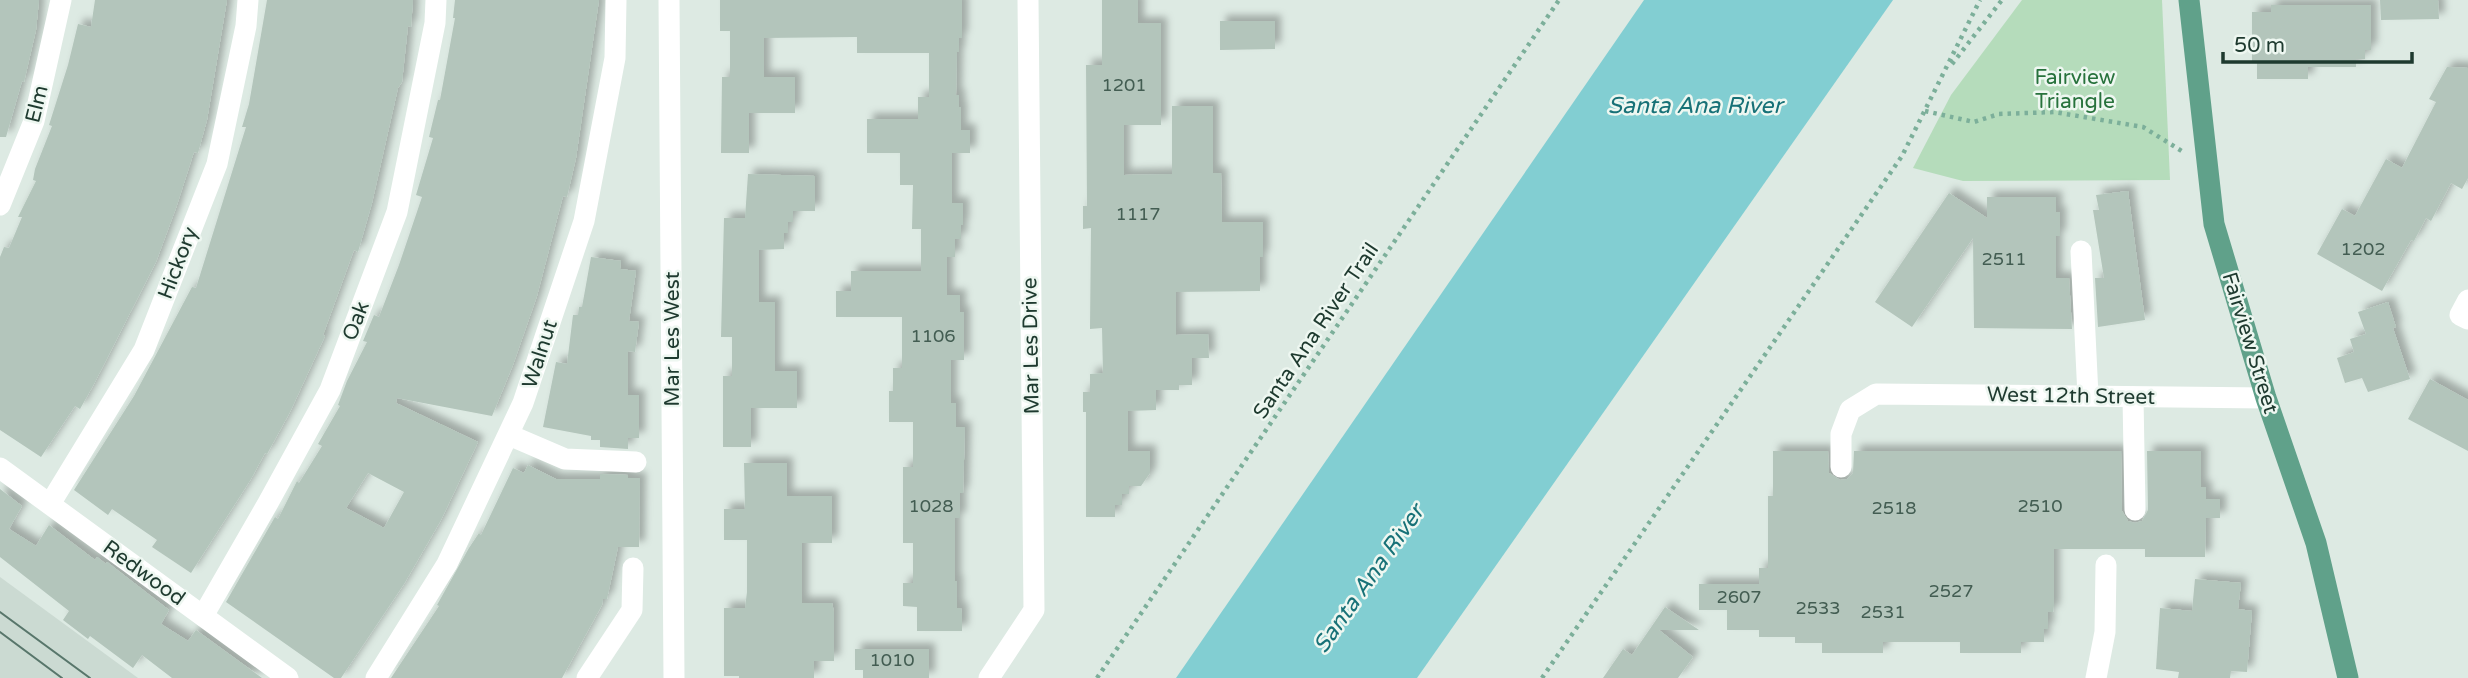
<svg xmlns="http://www.w3.org/2000/svg" width="2468" height="678" font-family="'Varela Round',sans-serif">
<style>
.built{fill:#cbdad2}
.green{fill:#b5dcbb}
.water{fill:#82ced2}
.building{fill:#b3c5bb;fill-rule:evenodd;filter:url(#shadow)}
.lines{fill:none;stroke-linecap:round;stroke-linejoin:round}
.path{stroke:#7caf9a;stroke-width:4.5;stroke-dasharray:3.5 5;stroke-linecap:butt}
.minor{stroke:#fff;stroke-width:21}
.major{stroke:#60a18a;stroke-width:21}
.tram{stroke:#58766b;stroke-width:2}
.labels{text-anchor:middle;dominant-baseline:central;stroke-width:5;stroke-linejoin:round;paint-order:stroke}
.number-label{font-size:18px;fill:#435d52}
.park-label{font-size:21px;fill:#27723c;stroke:#eef7f1}
.street-label{font-size:21px;fill:#1e3a2f;stroke:#eef7f1}
.water-label{font-size:23px;font-style:italic;fill:#177177;stroke:#eef7f1}
</style>
<defs>
<filter id="shadow"><feDropShadow dx="6" dy="-6" stdDeviation="3.5" flood-color="#0004"/></filter>
</defs>
<rect width="100%" height="100%" fill="#ddeae3"/>
<!-- built -->
<path class="built" d="M0,577L138,678H0Z"/>
<!-- green -->
<path class="green" d="M2022,0H2162L2170,180L1963,181L1913,168L1951,95Z"/>
<!-- water -->
<path class="water" d="M1644,0H1893L1417,678H1176Z"/>
<!-- building -->
<g class="building">
<path d="M0,0H39L36,30L24,82L22,81L6,137H0Z"/>
<path d="M95,0H227L207,120L198,153L194,152L176,208L156,262L94,384L80,409L75,406L41,457L0,430V257L4,247L9,248L22,217H18L36,181L33,180L35,169L52,126L49,125L68,65L78,24L91,27Z"/>
<path d="M267,0H413L411,27L408,26L402,82L398,88L372,203L358,252L354,250L323,335L325,336L290,412L267,454L265,453L251,479L191,573L152,547L157,540L112,509L108,515L74,490L134,396L192,287L196,288L246,127H242L249,104Z"/>
<path d="M455,0H599L576,158L567,197L563,196L537,296L513,365L492,416L397,398L396,403L478,442L441,520L404,584L341,678H334L226,602L275,517L278,519L297,481L299,483L322,446L318,444L340,406L338,405L347,381L367,342L363,341L374,315L379,317L399,265L422,197L416,195L433,138L429,137L438,100H440L455,18H453ZM368,473L404,492L384,528L346,508Z"/>
<path d="M720,0H962V38H959V52H957L956,95H959V107H961V130H970V153H952V203H963V225H961V239H955V257H947V295H960V312H964V360H951V403H956V427H965L963,493H960V518H955V581H957V608H961L962,614V631H917V607L903,606V583H913V543H903V467H913V422H889V391H893V368H902V317H836V291H851V271H921V229H912L913,185H900V153H867V119H918V97H929V53H857V37L764,38V77H795V113H749V153H721L722,77H730V31H720Z"/>
<path d="M1102,0H1138V23H1161V125H1124V175L1172,174V106H1213V173H1221L1222,222H1263V257H1260V291L1176,292V335L1208,334L1209,358H1192V385H1179V390H1156V410L1128,411V451H1150V473L1141,486H1129V494H1122V505H1115V517H1086V412H1083V392H1090V374L1103,373L1102,328L1090,329L1091,228L1083,229V206H1087L1086,65H1102Z"/>
<path d="M2380,0H2438L2439,19L2381,20Z"/>
<path d="M2271,5H2371V50H2365V59H2356V67H2308V79H2257V61H2252V12H2271Z"/>
<path d="M1220,21H1275V49L1220,50Z"/>
<path d="M2447,67L2468,68V178L2462,189L2451,183L2431,221L2426,218L2414,241L2411,240L2382,291L2317,254L2342,209L2355,216L2386,159L2402,168L2436,102L2429,99Z"/>
<path d="M748,174L815,176V211H793V222H788V233H784V249L759,250V302H775V371H797V408H751V447H723V376H732V337H721L724,218H745Z"/>
<path d="M2128,191L2145,320L2098,327L2095,278H2104L2093,210H2099L2096,195Z"/>
<path d="M1949,193L1987,218V197H2056V212H2060V236H2056V278H2069L2072,329L1974,328L1973,238L1912,327L1875,302Z"/>
<path d="M591,257L621,261L620,269L636,271L629,321L639,322L635,352L628,351V395H639V438H628V449L600,447V440H591V436L543,427L556,362L567,364L573,315H578L579,307H582Z"/>
<path d="M2388,302L2396,327L2393,328L2410,379L2368,392L2362,378L2345,383L2337,358L2354,352L2350,339L2366,334L2358,312Z"/>
<path d="M2430,379L2468,400V451L2408,419Z"/>
<path d="M1773,451H1828L1829,473L1840,480L1847,479L1853,473L1854,451H2121L2122,511L2128,521L2135,523L2142,521L2148,510L2147,451H2201V487H2206V499H2220V518H2206L2205,557H2145V549H2054V605L2053,612H2048V629H2044V642H2021V653H1960V642H1883V653H1822V643H1795V637H1759V630H1727V610H1699V584H1759V568H1768V496H1773Z"/>
<path d="M744,463H787V496H832V543H802V603H832L834,612V661H814V678H739V676H724V608H745L747,592V540H724V509H745Z"/>
<path d="M528,465L556,479H600V474L628,475V478H640L639,547H618L607,599H603L602,605L562,678H391L439,606L437,605L469,548L479,533L481,535L513,468L524,473Z"/>
<path d="M0,489L22,506L9,529L36,546L49,525L95,560L97,557L106,564L107,562L169,610L161,624L188,641L196,630L262,678H172L142,655L133,668L90,636L88,639L63,620L69,611L0,557Z"/>
<path d="M2195,579L2241,583L2238,609L2252,611L2247,672L2231,671L2230,678H2178L2179,672L2156,669L2160,608L2192,611Z"/>
<path d="M1665,607L1699,630H1659L1693,657L1678,678H1603L1623,649L1632,655Z"/>
<path d="M855,649H929V678H863V670H855Z"/>
</g>
<g class="lines">
<!-- path -->
<g class="path">
<path d="M1952,64L2002,0"/>
<path d="M1925,111L1974,122L1999,114L2054,112L2143,127L2185,153"/>
<path d="M1097,678L1559,0"/>
<path d="M1542,678L1902,156L1980,0"/>
</g>
<!-- minor -->
<g class="minor">
<path d="M669,0L674,678"/>
<path d="M0,205L34,121L61,0"/>
<path d="M2081,251L2088,396"/>
<path d="M2468,300L2460,315L2468,319"/>
<path d="M2133,397L2135,510"/>
<path d="M509,435L565,459L636,462"/>
<path d="M1841,467V434L1850,410L1876,394L2266,398"/>
<path d="M0,468L288,678"/>
<path d="M50,504L144,350L217,164L246,26L248,0"/>
<path d="M203,616L268,503L330,390L397,212L435,23L436,0"/>
<path d="M376,678L447,564L523,403L584,221L615,58L616,0"/>
<path d="M587,678L632,610L633,568"/>
<path d="M989,678L1034,610L1028,0"/>
<path d="M2096,678L2105,632L2106,565"/>
</g>
<!-- major -->
<path class="major" d="M2189,0L2214,224L2266,398L2316,543L2348,678"/>
<!-- tram -->
<g class="tram">
<path d="M0,612L90,678"/>
<path d="M0,632L62,678"/>
</g>
</g>
<g class="labels">
<!-- number labels -->
<g class="number-label">
<text x="1124" y="85">1201</text>
<text x="1138" y="214">1117</text>
<text x="2363" y="249">1202</text>
<text x="2004" y="259">2511</text>
<text x="933" y="336">1106</text>
<text x="931" y="506">1028</text>
<text x="2040" y="506">2510</text>
<text x="1894" y="508">2518</text>
<text x="1951" y="591">2527</text>
<text x="1739" y="597">2607</text>
<text x="1818" y="608">2533</text>
<text x="1883" y="612">2531</text>
<text x="892" y="660">1010</text>
</g>
<!-- park labels -->
<g class="park-label">
<text x="2075" y="77">Fairview<tspan x="2075" dy="24">Triangle</tspan></text>
</g>
<!-- street labels -->
<g class="street-label">
<text transform="translate(37 104) rotate(-76)">Elm</text>
<text transform="translate(178 263) rotate(-69)">Hickory</text>
<text transform="translate(356 321) rotate(-69)">Oak</text>
<text transform="translate(1316 331) rotate(-56)">Santa Ana River Trail</text>
<text transform="translate(672 339) rotate(-90)">Mar Les West</text>
<text transform="translate(2250 343) rotate(73)">Fairview Street</text>
<text transform="translate(1031 346) rotate(-91)">Mar Les Drive</text>
<text transform="translate(540 354) rotate(-72)">Walnut</text>
<text transform="translate(2071 396) rotate(1)">West 12th Street</text>
<text transform="translate(144 573) rotate(36)">Redwood</text>
</g>
<!-- water labels -->
<g class="water-label">
<text x="1695" y="106">Santa Ana River</text>
<text transform="translate(1369 579) rotate(-55)">Santa Ana River</text>
</g>
</g>
<!-- scale -->
<path d="M2223 52v10h189v-10" fill="none" stroke="#1e3a2f" stroke-width="3.5"/>
<text x="2234" y="52" font-size="21" fill="#1e3a2f" stroke="#eef7f1" stroke-width="5" paint-order="stroke">50 m</text>
</svg>
